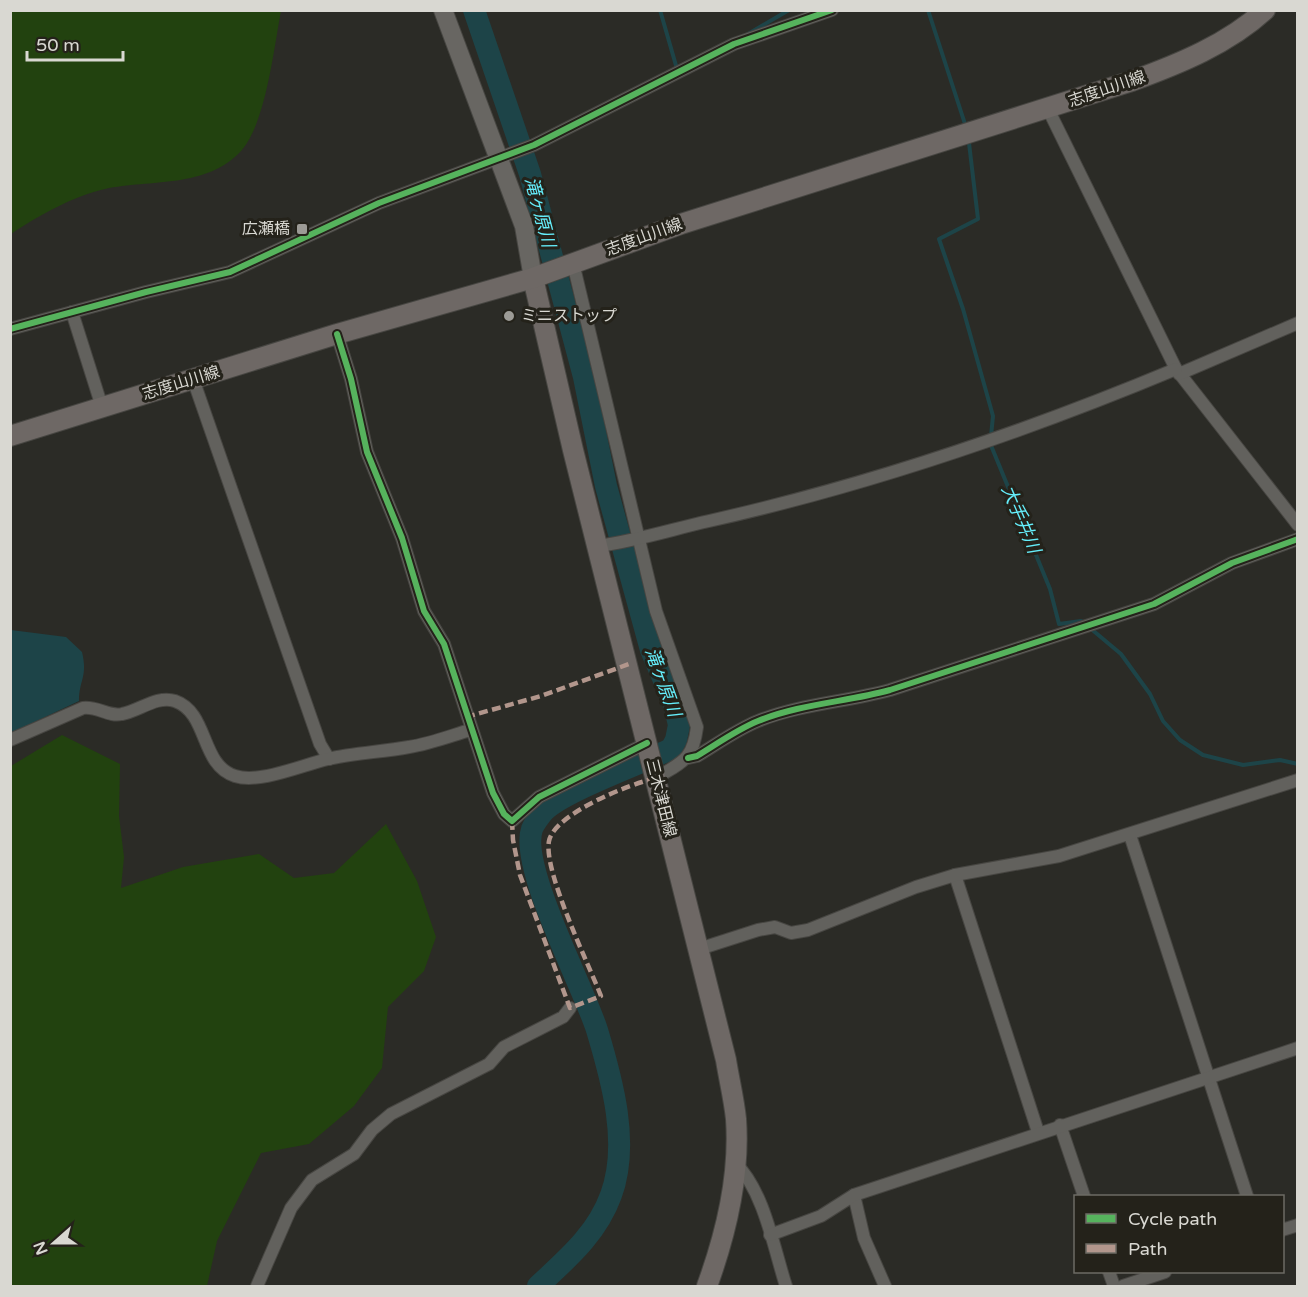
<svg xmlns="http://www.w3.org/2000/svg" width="1308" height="1297" font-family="'Varela Round','Noto Sans JP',sans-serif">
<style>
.green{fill:#22420f}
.water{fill:#1d4448}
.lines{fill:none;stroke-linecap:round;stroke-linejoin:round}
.stream{stroke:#1d4448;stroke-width:4}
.river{stroke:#1d4448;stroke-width:22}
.street-casing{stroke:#474642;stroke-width:14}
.secondary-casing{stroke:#474642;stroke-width:20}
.primary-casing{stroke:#474642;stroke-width:22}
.street{stroke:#62615d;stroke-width:12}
.secondary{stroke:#686662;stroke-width:18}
.primary{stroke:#6e6865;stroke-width:20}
.quiet{stroke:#b2968c;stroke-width:4.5;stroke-dasharray:9 4.5;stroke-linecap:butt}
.cycleway-casing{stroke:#24221a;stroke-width:10}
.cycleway{stroke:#56b35d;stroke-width:6}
.poi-dot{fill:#9c9b96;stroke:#24221a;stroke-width:2}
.labels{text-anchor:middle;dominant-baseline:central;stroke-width:6;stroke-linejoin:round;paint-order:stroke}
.street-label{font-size:16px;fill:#d9d8d2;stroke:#24221a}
.poi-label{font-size:16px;fill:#d9d8d2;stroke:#24221a;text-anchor:end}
.water-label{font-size:18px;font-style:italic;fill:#65eefb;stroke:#24221a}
</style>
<rect width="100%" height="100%" fill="#2b2b26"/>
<!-- green -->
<g class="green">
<path d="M11,10H281V11C274,47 266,122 242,150C207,189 150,179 105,189C73,196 38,216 11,234Z"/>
<path d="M62,735L120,764L119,816L124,857L121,888L183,867L259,854L294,878L334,873L386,824L417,881L436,937L424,971L388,1007L382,1068L354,1106L309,1144L261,1153L217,1241L207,1286H11V766Z"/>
</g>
<!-- water -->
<path class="water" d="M11,630L66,637L82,652C88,677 79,680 79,701L11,733Z"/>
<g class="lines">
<!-- stream -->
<g class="stream">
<path d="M660,10L677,69"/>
<path d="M928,10L965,124"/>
<path d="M748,34L789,10"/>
<path d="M969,143L978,219L939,239L963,309L993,416L991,436"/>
<path d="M990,443L1050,589L1059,624L1081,621L1084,623"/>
<path d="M1090,628L1121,654L1150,694L1163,721L1180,740L1203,755L1243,765L1280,760L1298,764"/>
</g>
<!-- river -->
<path class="river" d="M474,10L530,174L584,377L606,486L651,650L674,704L679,725L676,740L671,749C640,764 567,790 545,810C541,814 534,824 532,829C519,867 584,988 597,1030C612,1080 630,1144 611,1195C597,1234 567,1259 538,1286"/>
<defs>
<g id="street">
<path d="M1048,109L1176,369L1298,525"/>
<path d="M573,263L656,611L697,727C693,760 682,762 656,778"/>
<path d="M72,312L102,407"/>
<path d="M10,329L146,292L230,272L379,203L534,145L734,44L832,10"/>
<path d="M337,334L351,379L367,452L402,538L424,611L444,644L493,793L504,814L512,821L539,797L647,743"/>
<path d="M1179,374L1298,323"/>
<path d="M193,379L320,744L329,759"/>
<path d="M598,546C636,541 673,529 709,521C869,485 1025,432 1176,369"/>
<path d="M10,740L83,708C98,706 108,717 122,714C139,711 157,695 175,701C209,713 200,765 235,776C260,784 302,765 328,759C354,753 382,752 409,747C429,744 450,736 470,730"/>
<path d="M688,758L697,756C717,744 736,730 758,721C800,704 846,702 890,690L1154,604L1232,563L1298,539"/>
<path d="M1130,835L1247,1196"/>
<path d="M955,875L1038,1132"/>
<path d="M699,949L758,930L775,927L791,933L808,930L916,887L955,875L1059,856L1298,780"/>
<path d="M1060,1125L1084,1196"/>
<path d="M736,1164C764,1191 774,1249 786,1286"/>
<path d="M854,1195L864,1238L885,1286"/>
<path d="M1282,1230L1298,1225"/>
<path d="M770,1235L821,1216L854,1195L1298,1048"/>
<path d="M1109,1272L1114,1286"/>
<path d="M257,1286L291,1208L312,1180L354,1154L372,1130L391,1114L489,1064L504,1047L563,1017L570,1008"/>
<path d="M1123,1286L1165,1272"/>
</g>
<path id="secondary" d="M443,10L524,226L533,278"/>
<g id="primary">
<path d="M533,278L573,450L726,1060C729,1079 734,1099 736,1119C740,1175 726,1234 707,1286"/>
<path d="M10,436L337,334L533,278L681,224L1132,81C1179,64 1228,44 1265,10"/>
</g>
</defs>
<!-- street casing -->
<use href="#street" class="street-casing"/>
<!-- secondary casing -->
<use href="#secondary" class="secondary-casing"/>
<!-- primary casing -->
<use href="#primary" class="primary-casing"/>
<!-- street -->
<use href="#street" class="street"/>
<!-- secondary -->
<use href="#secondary" class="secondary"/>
<!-- primary -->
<use href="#primary" class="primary"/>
<!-- quiet -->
<g class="quiet">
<path d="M466,717L541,696L629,664"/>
<path d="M512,821L513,840L520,875L570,1008L601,996C589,965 543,871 549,841C555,813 630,784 656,778"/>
</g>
<defs>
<g id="cycleway">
<path d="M10,329L146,292L230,272L379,203L534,145L734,44L832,10"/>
<path d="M337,334L351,379L367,452L402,538L424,611L444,644L493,793L504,814L512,821L539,797L647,743"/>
<path d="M688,758L697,756C717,744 736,730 758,721C800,704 846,702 890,690L1154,604L1232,563L1298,539"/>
</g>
</defs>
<!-- cycleway casing -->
<use href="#cycleway" class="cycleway-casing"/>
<!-- cycleway -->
<use href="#cycleway" class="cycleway"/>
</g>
<!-- markers -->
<g class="poi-dot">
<rect x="296" y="223" width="12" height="12" rx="3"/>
<circle cx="509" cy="316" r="6"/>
</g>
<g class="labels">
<!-- street labels -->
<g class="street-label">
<text transform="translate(1107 89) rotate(-19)">志度山川線</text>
<text transform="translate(644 237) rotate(-20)">志度山川線</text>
<text transform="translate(181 383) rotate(-17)">志度山川線</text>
<text transform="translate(661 798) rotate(76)">三木津田線</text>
</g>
<!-- poi labels -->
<g class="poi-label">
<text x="290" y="229">広瀬橋</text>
<text x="521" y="316" text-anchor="start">ミニストップ</text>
</g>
<!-- water labels -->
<g class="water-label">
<text transform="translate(540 212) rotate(75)">滝ヶ原川</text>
<text transform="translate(1021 519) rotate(67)">大手井川</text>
<text transform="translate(663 682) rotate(70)">滝ヶ原川</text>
</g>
</g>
<!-- border -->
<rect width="1308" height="1297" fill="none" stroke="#d9d8d2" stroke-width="24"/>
<!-- legend -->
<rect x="1074" y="1195" width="210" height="78" fill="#24221a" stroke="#6c6b64" stroke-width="1.5"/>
<rect x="1086" y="1214" width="30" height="9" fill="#56b35d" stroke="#6c6b64" stroke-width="1.5"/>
<text x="1128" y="1225" font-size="18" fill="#d9d8d2">Cycle path</text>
<rect x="1086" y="1244" width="30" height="9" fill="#b2968c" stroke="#6c6b64" stroke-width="1.5"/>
<text x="1128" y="1255" font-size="18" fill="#d9d8d2">Path</text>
<!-- north arrow -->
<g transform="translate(54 1243) rotate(249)" stroke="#24221a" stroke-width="4.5" paint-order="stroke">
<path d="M0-4.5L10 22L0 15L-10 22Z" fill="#d9d8d2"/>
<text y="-9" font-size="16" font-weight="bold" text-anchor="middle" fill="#d9d8d2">N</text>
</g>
<!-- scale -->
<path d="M27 51v9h96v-9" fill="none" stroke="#d9d8d2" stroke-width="3"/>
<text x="36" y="51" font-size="18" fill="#d9d8d2" stroke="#24221a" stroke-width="4.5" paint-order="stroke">50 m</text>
</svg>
